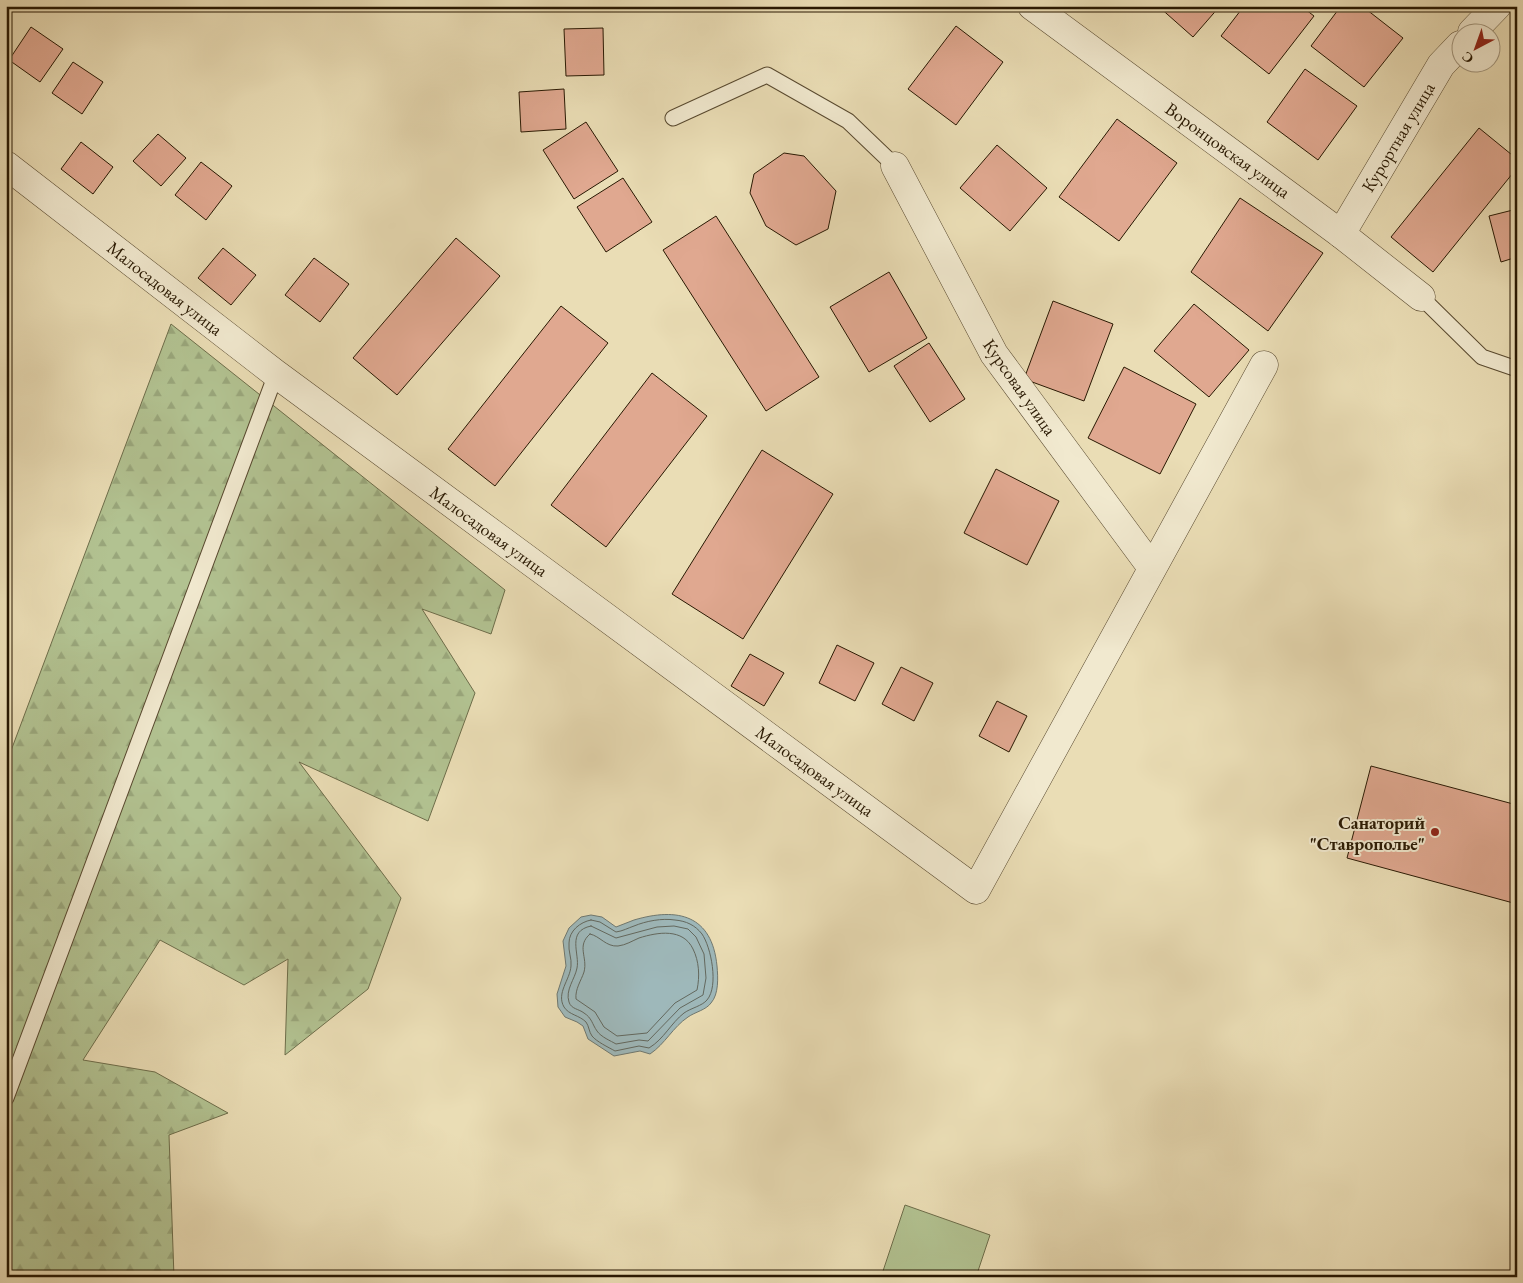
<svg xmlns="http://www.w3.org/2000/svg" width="1523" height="1283" font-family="'EB Garamond',serif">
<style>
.forest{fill:url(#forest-firs);stroke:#6d6d4a}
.pitch{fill:#b2c291;stroke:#6d6d4a}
.water{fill:#9eb8ba;stroke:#6f7870}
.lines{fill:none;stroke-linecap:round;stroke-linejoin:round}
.shore{stroke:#63685e;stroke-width:1}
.building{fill:#e0a890;stroke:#281802}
.service-casing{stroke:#58492f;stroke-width:17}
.minor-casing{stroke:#58492f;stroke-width:29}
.service{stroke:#f1e9cf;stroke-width:15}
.minor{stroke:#f1e9cf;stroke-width:28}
.poi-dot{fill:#8f2418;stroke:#f1e9cf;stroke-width:2}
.labels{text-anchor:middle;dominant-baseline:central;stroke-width:4;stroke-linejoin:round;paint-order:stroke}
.street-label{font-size:18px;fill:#281802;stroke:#f1e9cf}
.poi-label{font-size:18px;font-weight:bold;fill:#281802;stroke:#f1e9cf;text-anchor:end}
</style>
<defs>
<pattern id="forest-firs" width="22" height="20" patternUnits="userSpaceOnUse" patternTransform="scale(1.25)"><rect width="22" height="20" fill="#b2c291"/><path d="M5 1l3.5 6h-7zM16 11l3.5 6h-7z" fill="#99a67b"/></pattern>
</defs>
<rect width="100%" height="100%" fill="#eaddb5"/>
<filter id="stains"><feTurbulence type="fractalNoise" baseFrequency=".004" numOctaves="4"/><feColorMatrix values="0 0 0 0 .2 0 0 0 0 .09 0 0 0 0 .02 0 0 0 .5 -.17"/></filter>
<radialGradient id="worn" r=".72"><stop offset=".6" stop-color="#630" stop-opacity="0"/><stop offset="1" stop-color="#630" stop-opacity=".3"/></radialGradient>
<!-- forest -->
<path class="forest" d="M171,324L505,590L491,634L422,609L475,693L428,821L299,762L401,898L368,989L285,1055L288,959L244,985L160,940L83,1060L155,1072L228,1113L169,1135L174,1277H6V764Z"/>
<!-- pitch -->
<path class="pitch" d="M905,1205L990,1235L976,1277H881Z"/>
<!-- water -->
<path class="water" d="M591,915L602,917L616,927C622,925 628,922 634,920C678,907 712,915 717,966C718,977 719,994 711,1003C706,1010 695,1012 688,1017C673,1027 665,1044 650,1054L640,1051L614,1056L588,1039L583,1026L577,1022L565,1017L558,1007L557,994L566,966L563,941L569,928L581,917Z"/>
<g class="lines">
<!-- shore -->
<g class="shore">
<path d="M591,920L600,922L616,932C623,931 628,928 634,926C646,921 662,918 675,920C686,921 695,925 702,934C711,947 719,986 707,1000C702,1006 691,1008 684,1013C671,1023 664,1039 649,1048L639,1046L615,1051C608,1047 597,1042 592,1036C589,1032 589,1026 586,1022C579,1015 569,1015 564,1007C556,993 570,980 571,966C572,959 568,951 569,943C569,931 580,922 591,920Z"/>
<path d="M591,926L616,938L657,927L674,926L688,929L696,937L704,954L706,978L703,995L680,1008L648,1041L639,1040L616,1044C611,1041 601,1037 597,1031C592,1024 592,1018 584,1013C579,1009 571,1009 569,1002C565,990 575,979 577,968C580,954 566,931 591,926Z"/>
<path d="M590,934C600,936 606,947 618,946C626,945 632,941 639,938C658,932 683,928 693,949C699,961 700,976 697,990L675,1003L647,1033L617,1036L604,1027L595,1012L576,999C575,989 581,981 584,972C588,957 576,946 590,934Z"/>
</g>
</g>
<!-- building -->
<g class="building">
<path d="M1158,6H1220L1193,37Z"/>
<path d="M1244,6H1301L1314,16L1269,74L1221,36Z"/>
<path d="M1341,6H1362L1403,38L1364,87L1311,46Z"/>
<path d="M956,26L1003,62L956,125L908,89Z"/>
<path d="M31,27L63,49L40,82L9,60Z"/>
<path d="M603,28L604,75L566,76L564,29Z"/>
<path d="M73,62L103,82L82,114L52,93Z"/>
<path d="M1305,69L1357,106L1318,160L1267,122Z"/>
<path d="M564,89L566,129L521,132L519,92Z"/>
<path d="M1117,119L1177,163L1119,241L1059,197Z"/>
<path d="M586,122L618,171L574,199L543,150Z"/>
<path d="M1479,128L1517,159V168L1433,272L1391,237Z"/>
<path d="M158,134L186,158L161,186L133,161Z"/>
<path d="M81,142L113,167L93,194L61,169Z"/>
<path d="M997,145L1047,188L1010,231L960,188Z"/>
<path d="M784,153L804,156L836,191L828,229L796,245L766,226L750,193L754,174Z"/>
<path d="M201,162L232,186L206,220L175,195Z"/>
<path d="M623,178L652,222L606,252L577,207Z"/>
<path d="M1240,198L1323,253L1268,331L1191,272Z"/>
<path d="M1517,209V257L1501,262L1489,216Z"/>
<path d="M716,216L819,377L766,411L663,250Z"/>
<path d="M456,238L500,276L397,395L353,358Z"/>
<path d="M223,248L256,275L231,305L198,278Z"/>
<path d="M314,258L349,284L320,322L285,295Z"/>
<path d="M889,272L927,338L869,372L830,307Z"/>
<path d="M1053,301L1113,324L1084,401L1024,379Z"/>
<path d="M1194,304L1249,350L1209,397L1154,351Z"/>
<path d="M561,306L608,343L495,486L448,449Z"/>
<path d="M929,343L965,399L930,422L894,366Z"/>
<path d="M1124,367L1196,404L1160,474L1088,438Z"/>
<path d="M652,373L707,416L606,547L551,505Z"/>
<path d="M762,450L833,494L743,639L672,594Z"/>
<path d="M996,469L1059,501L1027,565L964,533Z"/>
<path d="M837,645L874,663L855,701L819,683Z"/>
<path d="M750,654L784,673L764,706L731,686Z"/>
<path d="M901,667L933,683L914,721L882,704Z"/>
<path d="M997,701L1027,716L1009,752L979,736Z"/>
<path d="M1371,766L1517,805V904L1347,858Z"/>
</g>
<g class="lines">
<defs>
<g id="service">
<path d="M673,118L767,75L848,121L895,166"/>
<path d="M1421,297L1482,357L1517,369"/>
<path d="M6,1098L276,374"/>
</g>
<g id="minor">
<path d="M1032,6L1341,234L1421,297"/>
<path d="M1472,32L1497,6"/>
<path d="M6,165L276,374L976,890L1264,365"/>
<path d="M895,166L994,354L1152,568"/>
<path d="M1341,234L1441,65L1460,45"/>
</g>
</defs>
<!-- service casing -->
<use href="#service" class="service-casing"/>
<!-- minor casing -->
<use href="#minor" class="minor-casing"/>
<!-- service -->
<use href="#service" class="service"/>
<!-- minor -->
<use href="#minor" class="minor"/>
</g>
<!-- markers -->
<circle class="poi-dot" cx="1435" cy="832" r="5"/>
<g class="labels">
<!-- street labels -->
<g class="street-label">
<text transform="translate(1398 137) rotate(-59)">Курортная улица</text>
<text transform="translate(1228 150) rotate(36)">Воронцовская улица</text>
<text transform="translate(165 288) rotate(38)">Малосадовая улица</text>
<text transform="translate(1020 387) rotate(55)">Курсовая улица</text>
<text transform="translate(489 531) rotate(36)">Малосадовая улица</text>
<text transform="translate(815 771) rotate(36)">Малосадовая улица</text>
</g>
<!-- poi labels -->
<g class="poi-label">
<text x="1425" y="822">Санаторий<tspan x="1425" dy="21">"Ставрополье"</tspan></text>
</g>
</g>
<!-- margin -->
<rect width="1523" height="1283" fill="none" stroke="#eaddb5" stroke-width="25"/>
<rect x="8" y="8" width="1508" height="1268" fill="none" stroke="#281802" stroke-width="2.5"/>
<rect x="12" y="12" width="1498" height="1258" fill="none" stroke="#281802"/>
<!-- north arrow -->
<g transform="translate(1476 48) rotate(221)"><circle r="24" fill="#f1e9cf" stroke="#a1957d"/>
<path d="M0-4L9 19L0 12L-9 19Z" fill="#8f2418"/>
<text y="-8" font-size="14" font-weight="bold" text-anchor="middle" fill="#281802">С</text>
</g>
<rect width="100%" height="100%" filter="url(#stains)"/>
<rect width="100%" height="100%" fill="url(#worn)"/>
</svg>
